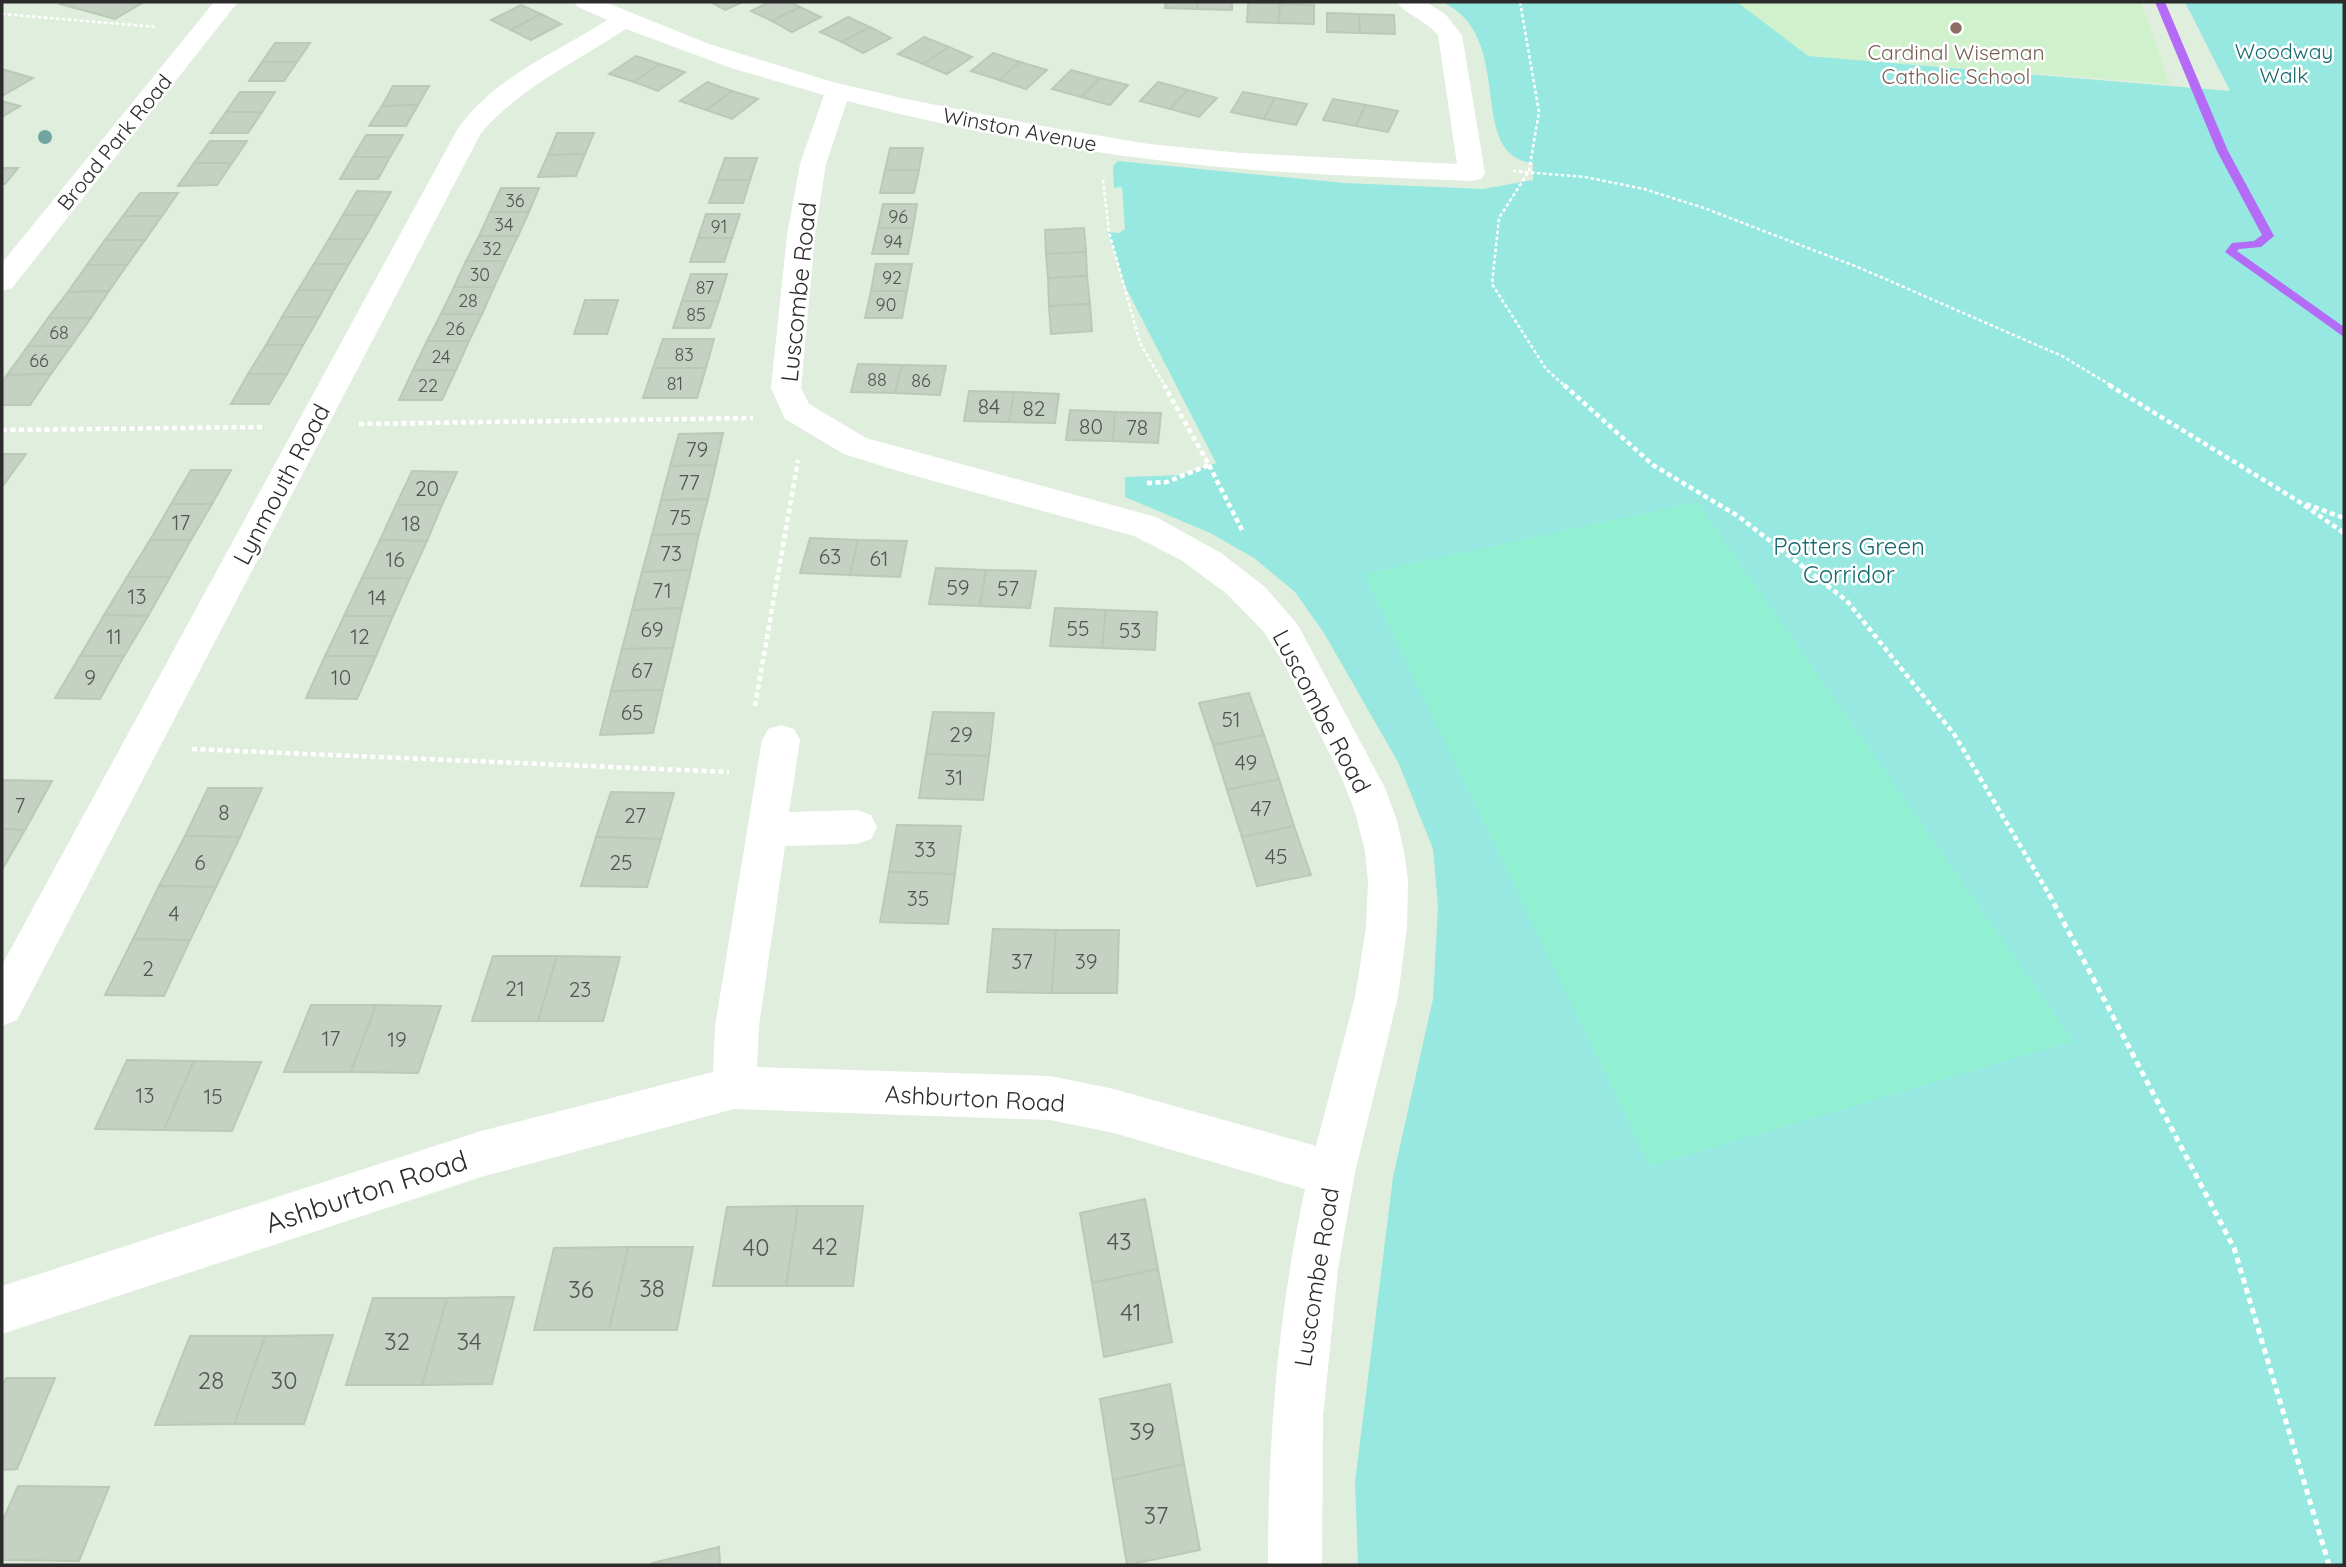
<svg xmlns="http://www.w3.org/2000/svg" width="2346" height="1567" font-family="Quicksand,sans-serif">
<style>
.education{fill:#cff1cc}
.green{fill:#97e8e1}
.pitch{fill:#92f0d2}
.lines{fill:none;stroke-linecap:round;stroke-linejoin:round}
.stream{fill:#b46bf6;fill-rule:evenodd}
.building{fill:#c5d1c3;stroke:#b9cab7;stroke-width:2}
.path-far2{stroke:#fff;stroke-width:2.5;stroke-dasharray:3.5 2.5;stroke-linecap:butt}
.path-far1{stroke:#fff;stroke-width:4.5;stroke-dasharray:5 3.5;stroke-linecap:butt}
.path{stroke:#fff;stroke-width:5;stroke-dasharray:6 4.5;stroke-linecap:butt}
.street{fill:#fff;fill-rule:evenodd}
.tree{fill:#71a5a1}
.education-dot{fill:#8d6e63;stroke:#fff;stroke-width:2.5}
.labels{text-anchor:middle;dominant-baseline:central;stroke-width:5;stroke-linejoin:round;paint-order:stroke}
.far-number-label{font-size:18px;fill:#525552}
.far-park-label{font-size:21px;fill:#166a6f;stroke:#fff}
.far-education-label{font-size:21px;fill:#785e54;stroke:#fff}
.far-street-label{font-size:21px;fill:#2c2c2c;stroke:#fff}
.number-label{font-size:21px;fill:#525552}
.street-label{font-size:24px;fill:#2c2c2c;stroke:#fff}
.park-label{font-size:24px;fill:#166a6f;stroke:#fff}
.near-number-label{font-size:24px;fill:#525552}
.near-street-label{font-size:28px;fill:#2c2c2c;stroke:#fff}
</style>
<rect width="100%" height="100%" fill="#e0eede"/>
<!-- education -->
<path class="education" d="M1726,2H2141L2170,84L1795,55Z"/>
<!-- green -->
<path class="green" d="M1442,2H1737L1808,56L2230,91L2185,2H2344V1565H1358L1355,1482L1393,1177L1433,999L1438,906L1433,849L1399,764L1324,633L1295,592L1254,558L1210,533L1125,497V477L1183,475L1216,463L1125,286L1108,232L1119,233L1125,229L1122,187L1114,188L1113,166L1118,161L1345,183L1483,189L1533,180V163C1464,156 1518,36 1442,2Z"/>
<!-- pitch -->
<path class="pitch" d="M1697,502L2073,1041L1650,1166L1364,574Z"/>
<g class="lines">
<!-- stream -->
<path class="stream" d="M2155,2H2165L2228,151L2274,236L2261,247L2239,249L2237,251L2344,327V337L2225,252L2232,243L2254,241L2262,235L2217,151Z"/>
</g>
<!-- building -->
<g class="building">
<path d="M64,2H144L115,19L60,4Z"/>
<path d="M711,2H743L725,10Z"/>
<path d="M769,2H790L800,7L772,21L751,11Z"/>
<path d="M1166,2H1198L1197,9L1165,8Z"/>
<path d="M1198,2H1232V10L1197,9Z"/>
<path d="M1248,3L1280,4L1279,23L1247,22Z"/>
<path d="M1280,4L1314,5V24L1279,23Z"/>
<path d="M521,5L541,14L511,30L491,20Z"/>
<path d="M800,7L821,17L792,32L772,21Z"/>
<path d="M1327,13L1359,14L1360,33L1327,32Z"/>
<path d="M541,14L561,24L531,40L511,30Z"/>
<path d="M1359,14L1394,15L1395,34L1360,33Z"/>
<path d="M848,17L870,27L842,42L820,32Z"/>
<path d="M870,27L891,38L863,53L842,42Z"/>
<path d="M924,37L949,47L923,64L898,54Z"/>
<path d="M275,43H310L297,62H262Z"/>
<path d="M949,47L972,57L947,74L923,64Z"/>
<path d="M993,53L1020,62L999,80L971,71Z"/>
<path d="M636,56L660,64L634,82L609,74Z"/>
<path d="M262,62H297L284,81H249Z"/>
<path d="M1020,62L1047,70L1026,89L999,80Z"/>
<path d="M660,64L685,72L658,91L634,82Z"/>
<path d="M2,69L33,78L2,96Z"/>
<path d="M1071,70L1100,78L1081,97L1052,89Z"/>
<path d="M1100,78L1128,85L1110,105L1081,97Z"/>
<path d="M707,82L732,91L706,110L680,101Z"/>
<path d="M1158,82L1188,90L1170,109L1140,101Z"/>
<path d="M393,86H429L418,105L382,106Z"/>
<path d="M1188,90L1217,98L1199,117L1170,109Z"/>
<path d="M732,91L758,99L732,119L706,110Z"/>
<path d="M240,92H275L262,112H226Z"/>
<path d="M1243,92L1275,98L1264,119L1231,112Z"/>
<path d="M1275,98L1307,104L1296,125L1264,119Z"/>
<path d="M1333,99L1366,105L1356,126L1323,120Z"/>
<path d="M2,101L20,106L2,117Z"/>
<path d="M418,105L406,126H369L382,106Z"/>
<path d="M1366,105L1398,111L1388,132L1356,126Z"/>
<path d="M226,112H262L248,133H211Z"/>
<path d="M557,133H594L585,154L548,155Z"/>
<path d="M366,135H403L390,157H353Z"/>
<path d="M210,141H247L232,163H194Z"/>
<path d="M890,148H923L919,170H885Z"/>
<path d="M585,154L576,176L538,177L548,155Z"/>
<path d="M353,157H390L378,179H340Z"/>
<path d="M725,158H757L750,180H717Z"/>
<path d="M194,163H232L217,185L178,186Z"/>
<path d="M2,168H18L5,184H2Z"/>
<path d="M885,170H919L914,193H880Z"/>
<path d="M717,180H750L743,203H709Z"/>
<path d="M501,188H539L529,212H490Z"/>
<path d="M357,191L391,192L378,215H343Z"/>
<path d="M140,193H178L162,216H123Z"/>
<path d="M883,204H917L913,228H878Z"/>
<path d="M490,212H529L518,236H479Z"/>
<path d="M706,214H740L732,238H698Z"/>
<path d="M343,215H378L364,239H329Z"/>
<path d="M123,216H162L145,240H105Z"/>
<path d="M878,228H913L908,254H872Z"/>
<path d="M1084,228L1086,252L1046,254L1045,230Z"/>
<path d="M479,236H518L506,261H466Z"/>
<path d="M698,238H732L724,262H690Z"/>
<path d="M329,239H364L349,264H314Z"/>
<path d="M105,240H145L127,265H87Z"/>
<path d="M1086,252L1087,276L1048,278L1046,254Z"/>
<path d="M466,261H506L494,287H454Z"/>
<path d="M314,264H349L334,290H298Z"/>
<path d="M876,264H912L907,291H871Z"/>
<path d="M87,265H127L109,291L68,292Z"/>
<path d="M691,274H727L719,301H682Z"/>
<path d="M1087,276L1090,304L1049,306L1048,278Z"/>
<path d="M454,287H494L482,314H441Z"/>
<path d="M298,290H334L319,317H282Z"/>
<path d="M109,291L91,318H48L68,292Z"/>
<path d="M871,291H907L902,318H865Z"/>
<path d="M585,300H618L607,334H574Z"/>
<path d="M682,301H719L710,328H673Z"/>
<path d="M1090,304L1092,331L1051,334L1049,306Z"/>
<path d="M441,314H482L469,341H427Z"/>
<path d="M282,317H319L303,345H266Z"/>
<path d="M48,318H91L71,346H28Z"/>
<path d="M663,339H714L706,368H653Z"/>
<path d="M427,341H469L456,370H413Z"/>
<path d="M266,345H303L287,374H248Z"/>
<path d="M28,346H71L51,374L7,375Z"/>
<path d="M858,364L902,365L895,393L851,392Z"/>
<path d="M902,365L946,366L940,395L895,393Z"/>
<path d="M653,368H706L697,398H643Z"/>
<path d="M413,370H456L442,400H399Z"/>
<path d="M51,374L30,405H2V382L7,375Z"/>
<path d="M248,374H287L269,404H231Z"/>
<path d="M969,391L1014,392L1009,422L964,421Z"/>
<path d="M1014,392L1059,394L1055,423L1009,422Z"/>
<path d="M1070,410L1115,412L1113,441L1066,440Z"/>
<path d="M1115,412L1161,413L1158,443L1113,441Z"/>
<path d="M723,433L716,465L670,466L679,434Z"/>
<path d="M2,454H26L2,487Z"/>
<path d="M716,465L708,499L661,500L670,466Z"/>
<path d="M191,470H231L212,504H171Z"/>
<path d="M412,471L457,472L442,505H396Z"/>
<path d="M708,499L699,534L652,535L661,500Z"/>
<path d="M171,504H212L191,540H150Z"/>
<path d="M396,505H442L427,541L380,540Z"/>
<path d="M699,534L691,570L642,572L652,535Z"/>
<path d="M810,538L858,540L850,575L800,573Z"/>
<path d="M150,540H191L170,577H127Z"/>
<path d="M380,540L427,541L410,578H362Z"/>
<path d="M858,540L907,541L900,577L850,575Z"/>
<path d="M936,568L986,570L980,606L929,604Z"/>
<path d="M691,570L682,608L632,610L642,572Z"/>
<path d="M986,570L1036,571L1030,608L980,606Z"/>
<path d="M127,577H170L148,616L104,615Z"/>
<path d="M362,578H410L393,616H344Z"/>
<path d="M682,608L673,648L622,649L632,610Z"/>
<path d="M1055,608L1106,610L1102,648L1050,646Z"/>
<path d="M1106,610L1157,612L1155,650L1102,648Z"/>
<path d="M104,615L148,616L124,656H80Z"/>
<path d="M344,616H393L376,656H325Z"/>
<path d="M673,648L663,690L611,691L622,649Z"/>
<path d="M80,656H124L100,699L55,698Z"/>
<path d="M325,656H376L357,699L306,698Z"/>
<path d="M663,690L653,733L600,735L611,691Z"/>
<path d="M1249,693L1264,735L1213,745L1199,703Z"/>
<path d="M933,712L994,713L989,756L926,754Z"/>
<path d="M1264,735L1279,779L1227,790L1213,745Z"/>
<path d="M926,754L989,756L983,800L919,798Z"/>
<path d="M1279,779L1294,826L1242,837L1227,790Z"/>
<path d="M2,780L52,781L25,830L2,829Z"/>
<path d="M208,788H262L240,837L185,836Z"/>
<path d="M611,792L674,793L661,839L596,837Z"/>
<path d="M897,825L961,826L955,874L889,872Z"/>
<path d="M1294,826L1311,875L1257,886L1242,837Z"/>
<path d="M2,829L25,830L2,870Z"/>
<path d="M185,836L240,837L216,887L159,886Z"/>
<path d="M596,837L661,839L647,887L581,886Z"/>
<path d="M889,872L955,874L948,924L880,922Z"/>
<path d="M159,886L216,887L190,940L133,939Z"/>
<path d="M993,929L1056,930L1052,993L987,992Z"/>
<path d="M1056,930H1119L1117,993H1052Z"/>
<path d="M133,939L190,940L164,996L105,995Z"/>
<path d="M493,956H557L538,1021H472Z"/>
<path d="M557,956L620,957L603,1021H538Z"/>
<path d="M311,1005H376L351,1072H284Z"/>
<path d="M376,1005L441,1006L418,1073L351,1072Z"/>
<path d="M127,1060L194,1061L164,1130L95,1129Z"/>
<path d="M194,1061L261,1062L232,1131L164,1130Z"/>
<path d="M1145,1199L1158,1269L1092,1283L1080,1213Z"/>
<path d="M798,1206H863L853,1286H786Z"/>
<path d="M798,1206L786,1286H713L727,1207Z"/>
<path d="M628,1247H693L677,1330H609Z"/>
<path d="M628,1247L609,1330H534L554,1248Z"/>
<path d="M1158,1269L1172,1342L1104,1357L1092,1283Z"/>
<path d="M514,1297L492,1384L422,1385L447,1298Z"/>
<path d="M373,1298H447L422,1385H346Z"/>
<path d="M333,1335L304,1424H234L265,1336Z"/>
<path d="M190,1336H265L234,1424L155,1425Z"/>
<path d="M6,1378H55L17,1469L2,1470V1388Z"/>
<path d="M1170,1384L1184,1464L1113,1480L1100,1399Z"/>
<path d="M1184,1464L1200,1550L1127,1565L1113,1480Z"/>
<path d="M18,1486L109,1487L79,1561L2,1560V1522Z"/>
<path d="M719,1547L720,1565H652V1563Z"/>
</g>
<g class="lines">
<!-- path-far2 -->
<g class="path-far2">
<path d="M1520,2L1539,112L1529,171L1499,218L1492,284L1546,369L1565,386"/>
<path d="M2,14L157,27"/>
<path d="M1513,171L1585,177L1644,189L1704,208L1860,268L2062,356L2112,386"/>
<path d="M1103,180L1109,232L1140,343L1165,386"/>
</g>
<!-- path-far1 -->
<g class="path-far1">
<path d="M1564,385L1653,465L1738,516L1847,601L1954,734L2050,896"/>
<path d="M2109,385L2298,501L2344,533"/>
<path d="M359,424L753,418"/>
<path d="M2,430L263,427"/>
<path d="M1209,465L1242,530"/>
<path d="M1147,483L1167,482L1209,465L1164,385"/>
<path d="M2306,504L2344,518"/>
<path d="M755,706L798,460"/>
<path d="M192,749L729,772"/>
</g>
<!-- path -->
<path class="path" d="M2049,894L2234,1248L2329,1565"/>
<!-- street -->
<g class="street">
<path d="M214,2H238L12,288L2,291V263Z"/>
<path d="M574,2H605L709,44L829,81L901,98L1053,128L1149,144L1241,153L1457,164L1438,35C1426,21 1403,12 1396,2H1426L1445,14L1462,35L1485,173L1481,179L1472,181C1364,177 1256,173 1149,159C1048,147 946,126 847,101L826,164L815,235L801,388L809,404L866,438L1156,517L1221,553L1265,587L1298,625L1385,788L1397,821L1404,851L1408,881L1407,927L1398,997L1355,1172L1338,1269L1323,1417L1322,1565H1268C1268,1438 1278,1313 1305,1189L1114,1133L1050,1120L734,1109L481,1177L2,1334V1286L481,1131L713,1072L715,1026L762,740L768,729L781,725L794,729L800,740L789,812L857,810L871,815L877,827L871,839L857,844L785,846L759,1026L757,1067L1050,1076L1114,1089L1316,1146L1355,997L1366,927L1368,881L1365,851L1355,812L1341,776L1287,669L1264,632L1227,594L1181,560L1134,536L908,474L844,454L785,419L771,388L787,235L800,164L824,95L731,68L626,29C576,62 522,86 481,133L17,1020L2,1026V965L457,130C493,77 555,54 607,20L578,7Z"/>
</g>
</g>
<!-- trees -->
<circle class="tree" cx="45" cy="137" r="7"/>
<!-- markers -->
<circle class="education-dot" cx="1956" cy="28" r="7"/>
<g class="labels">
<!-- far-number labels -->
<g class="far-number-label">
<text x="515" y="200">36</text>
<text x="898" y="216">96</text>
<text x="504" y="224">34</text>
<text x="719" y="226">91</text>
<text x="893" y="241">94</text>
<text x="492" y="248">32</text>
<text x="480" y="274">30</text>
<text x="892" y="277">92</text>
<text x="705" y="287">87</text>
<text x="468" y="300">28</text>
<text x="886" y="304">90</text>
<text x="696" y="314">85</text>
<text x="455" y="328">26</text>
<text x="59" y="332">68</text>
<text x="684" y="354">83</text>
<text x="441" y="356">24</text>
<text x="39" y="360">66</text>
<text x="877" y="379">88</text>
<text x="921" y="380">86</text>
<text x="675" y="383">81</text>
<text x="428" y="385">22</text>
</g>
<!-- far-park labels -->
<g class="far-park-label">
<text x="2284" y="51">Woodway<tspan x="2284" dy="24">Walk</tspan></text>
</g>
<!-- far-education labels -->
<g class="far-education-label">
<text x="1956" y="52">Cardinal Wiseman<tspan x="1956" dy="24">Catholic School</tspan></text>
</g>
<!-- far-street labels -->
<g class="far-street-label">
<text transform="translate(1020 129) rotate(11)">Winston Avenue</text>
<text transform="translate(114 142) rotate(-51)">Broad Park Road</text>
</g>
<!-- number labels -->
<g class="number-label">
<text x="989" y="406">84</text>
<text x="1034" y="408">82</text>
<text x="1091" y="426">80</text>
<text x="1137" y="427">78</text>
<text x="697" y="449">79</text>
<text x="689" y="482">77</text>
<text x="427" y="488">20</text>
<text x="680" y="517">75</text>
<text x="181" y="522">17</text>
<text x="411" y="523">18</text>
<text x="671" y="553">73</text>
<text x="830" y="556">63</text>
<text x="879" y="558">61</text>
<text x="395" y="559">16</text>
<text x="958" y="587">59</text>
<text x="1008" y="588">57</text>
<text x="662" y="590">71</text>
<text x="137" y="596">13</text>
<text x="377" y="597">14</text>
<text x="1078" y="628">55</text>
<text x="652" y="629">69</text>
<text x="1130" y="630">53</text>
<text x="114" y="636">11</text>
<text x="360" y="636">12</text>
<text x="642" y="670">67</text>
<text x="90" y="677">9</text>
<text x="341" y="677">10</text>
<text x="632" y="712">65</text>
<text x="1231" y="719">51</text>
<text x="961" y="734">29</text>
<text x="1246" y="762">49</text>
<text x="954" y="777">31</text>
<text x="20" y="805">7</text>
<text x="1261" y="808">47</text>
<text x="224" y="812">8</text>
<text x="635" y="815">27</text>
<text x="925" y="849">33</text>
<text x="1276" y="856">45</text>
<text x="200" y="862">6</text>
<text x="621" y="862">25</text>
<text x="918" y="898">35</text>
<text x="174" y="913">4</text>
<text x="1022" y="961">37</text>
<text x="1086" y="961">39</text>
<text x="148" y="968">2</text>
<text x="515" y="988">21</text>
<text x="580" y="989">23</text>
<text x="331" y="1038">17</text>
<text x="397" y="1039">19</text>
<text x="145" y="1095">13</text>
<text x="213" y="1096">15</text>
</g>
<!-- street labels -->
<g class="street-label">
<text transform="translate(798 292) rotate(-84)">Luscombe Road</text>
<text transform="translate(281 484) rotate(-62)">Lynmouth Road</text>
<text transform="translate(1322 711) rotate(62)">Luscombe Road</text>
<text transform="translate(975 1098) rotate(3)">Ashburton Road</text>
<text transform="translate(1316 1277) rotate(-81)">Luscombe Road</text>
</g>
<!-- park labels -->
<g class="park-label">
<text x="1849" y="546">Potters Green<tspan x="1849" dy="28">Corridor</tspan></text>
</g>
<!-- near-number labels -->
<g class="near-number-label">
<text x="1119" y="1241">43</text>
<text x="825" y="1246">42</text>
<text x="756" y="1247">40</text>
<text x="652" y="1288">38</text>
<text x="581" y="1289">36</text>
<text x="1131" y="1312">41</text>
<text x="397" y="1341">32</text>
<text x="469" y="1341">34</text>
<text x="211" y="1380">28</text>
<text x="284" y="1380">30</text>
<text x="1142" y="1431">39</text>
<text x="1156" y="1515">37</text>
</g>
<!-- near-street labels -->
<g class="near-street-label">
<text transform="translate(366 1191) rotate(-18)">Ashburton Road</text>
</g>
</g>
<!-- border -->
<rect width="2346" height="1567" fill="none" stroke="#2c2c2c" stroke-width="7"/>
</svg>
